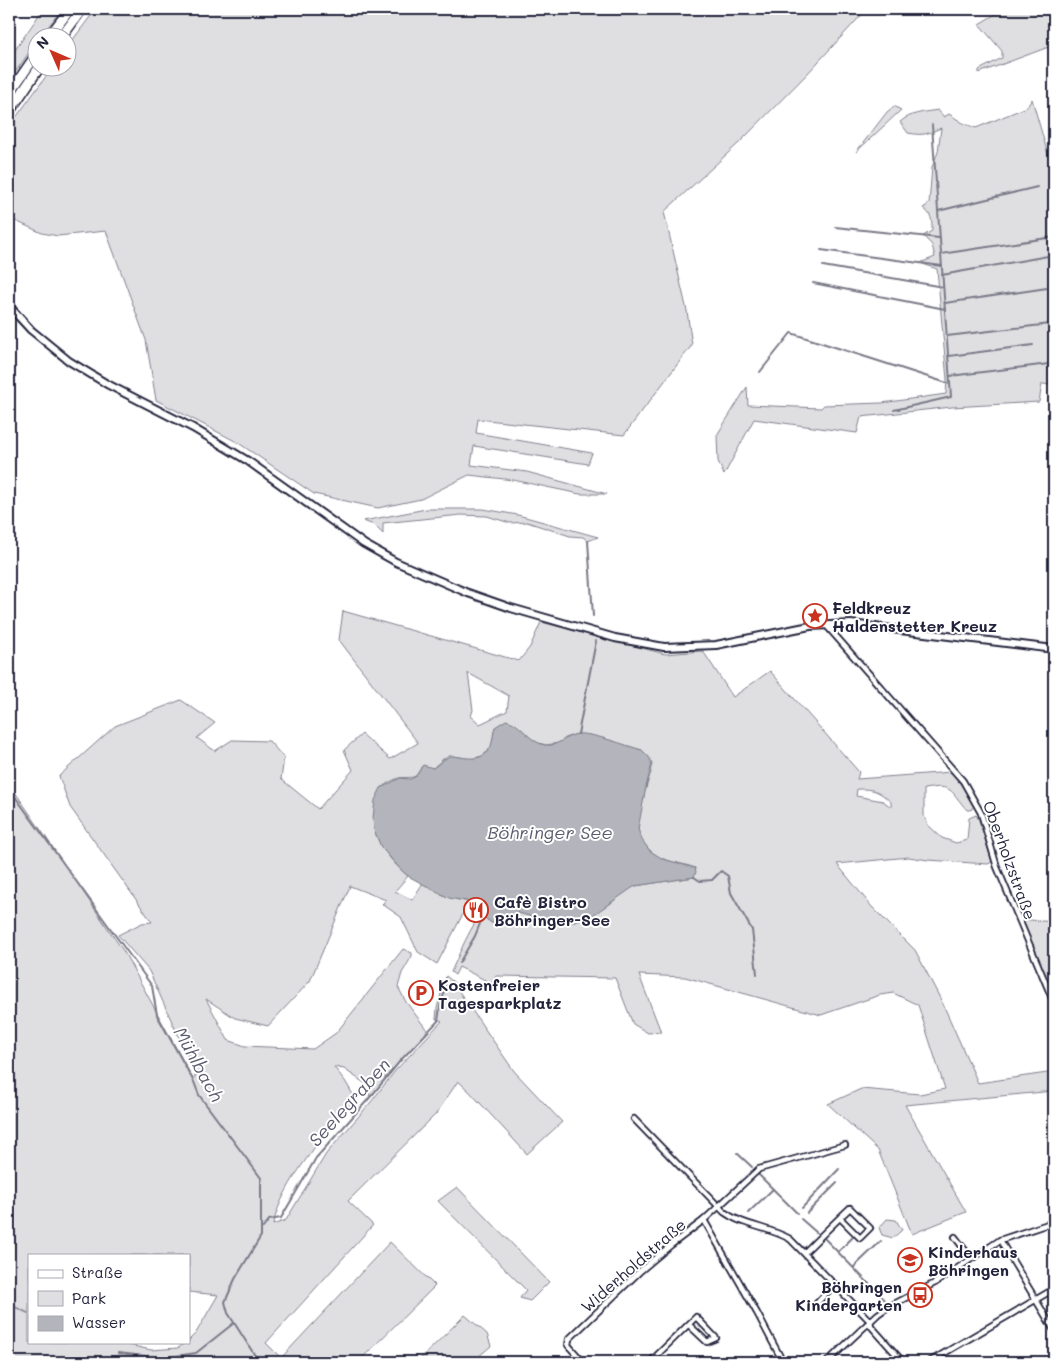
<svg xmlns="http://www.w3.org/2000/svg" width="1063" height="1371" font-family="Mali,sans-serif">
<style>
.green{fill:#dfdfe2;stroke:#80808e;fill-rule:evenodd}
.water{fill:#b4b4bc;stroke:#7a7a88}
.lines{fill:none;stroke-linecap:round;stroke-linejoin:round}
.stream{stroke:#7a7a88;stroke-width:2}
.street-casing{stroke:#22223b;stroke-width:8}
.secondary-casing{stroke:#22223b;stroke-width:10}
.highway-casing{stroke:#22223b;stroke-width:12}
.street{stroke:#fff;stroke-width:4.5}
.secondary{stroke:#fff;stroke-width:6}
.highway{stroke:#fff;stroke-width:9}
.labels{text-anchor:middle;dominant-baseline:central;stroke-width:4;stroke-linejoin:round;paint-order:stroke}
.poi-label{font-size:16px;font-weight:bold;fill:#22223b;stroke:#fff;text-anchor:start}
.street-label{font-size:16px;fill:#22223b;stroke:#fff}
.water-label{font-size:18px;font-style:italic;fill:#5c5c6f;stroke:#fff}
</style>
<rect width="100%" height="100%" fill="#fff"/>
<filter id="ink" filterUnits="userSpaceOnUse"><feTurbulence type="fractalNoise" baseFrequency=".02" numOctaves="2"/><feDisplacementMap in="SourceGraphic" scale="10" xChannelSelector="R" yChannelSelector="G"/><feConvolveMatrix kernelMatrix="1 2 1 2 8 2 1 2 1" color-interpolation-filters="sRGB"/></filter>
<g filter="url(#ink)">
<!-- green -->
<g class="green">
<path d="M43,9H62L40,37L38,38L37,41L9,81V59Z"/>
<path d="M96,9H867L807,74L739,143L664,212L687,311L692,345L624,435L478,419L476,433L592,453L588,464L474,446L471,465L527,472L607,494H580L513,480L469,475L421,499L378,508L314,494L237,442L156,400L146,340L106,231L58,236L42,233L9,218V127L52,68H68V46Z"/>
<path d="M1004,9H1051L1054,12V45L979,73V70L1002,58V51L979,24Z"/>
<path d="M1032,99L1054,175V385L1042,384L1039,402L952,407L861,417L857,433L754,419L724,475L718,461L717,435L747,387L748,405L821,408L824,405L882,403L946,394L947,380L937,269L920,263L935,257L932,245L923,236L932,231C932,219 932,215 923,208L929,204L932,167L938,152L941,128C926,134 925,136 908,133L900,122C910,113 925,112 938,110L944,117L949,114L963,123L976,128L1027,107Z"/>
<path d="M894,106L901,110L856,152L887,112Z"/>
<path d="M426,509H483L518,515L598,537L588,541L583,537L570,536L527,522L510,523L487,516L461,515L383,523V534L374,525L363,521Z"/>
<path d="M343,611L519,661L530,647L541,622L665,654L703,651L733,697L770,671L859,772L857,779L952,772L971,798L974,806L971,810H967C949,790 954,784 924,789V816L928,825L942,838L956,843L967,840L969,818L976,815L979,820L992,862L988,864L928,860L909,857L837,864L872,907L915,950L942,1002L978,1083L1054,1072V1091L905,1105L966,1212L912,1234L878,1150L828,1104L861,1089L920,1094L945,1089L918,1005L893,993L880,995L821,1015L685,977L639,975L661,1032L648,1033L633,1024L615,978L496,976L488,989L489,982L459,967L455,975L451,972C459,955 471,923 485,911V918L493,924L511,918L515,912L551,922L610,904L626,890L635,886L694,877L695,868C685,864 670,862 661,858C651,853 638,841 638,829C637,816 647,784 651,772L642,750L578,734L567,737L559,743L546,745L535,742L521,729L495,727L492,745L488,751L482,756L471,759L454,756L443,759L433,768L421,767C417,781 410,776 399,778C392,780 386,784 381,788C380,797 373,824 375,831C379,848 395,865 408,876L395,891L412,900L423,883C437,894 453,900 471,902L466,908L437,964L418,952L401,917L382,904L386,900L350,886L310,981L268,1026L235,1018L206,999L228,1040L245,1046L313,1049L336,1033L403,949L412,953V956L402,973L398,987L406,1002L427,1030L424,1036L400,1061L369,1099L370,1087L344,1069L334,1067L345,1081L355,1098C327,1132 282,1182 273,1225L286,1220L326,1154L371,1102L395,1071L442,1021L436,1019L437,1008L446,976L457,985L458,990L514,1071L562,1122L527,1154L469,1091L458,1081L436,1114L348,1201L373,1225L266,1343L281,1358L390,1242L435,1286L358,1362H9V790L13,789L124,952L193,1079L196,1075L149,971L118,935L142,923L152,922L70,807L59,776L115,726L181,700L215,723L197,738L215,751L232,740L269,741L284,758L281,779L318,809L353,770L344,750L362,734L390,759L418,743L339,640ZM468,673L509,696L507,711L480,724L471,716L473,710ZM857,789C874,789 878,790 891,802V807L883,801L856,796ZM29,1255H189V1292L218,1295L196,1333L189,1340V1342H186L178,1348L151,1350L116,1342H29V1314L14,1307V1306L29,1313Z"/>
<path d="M1018,919L1054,922V996H1051Z"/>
<path d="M457,1187L549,1282L530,1301L520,1298L526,1290L438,1201Z"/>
<path d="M887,1219L896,1220L902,1230L893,1238L882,1235L879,1228Z"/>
<path d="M465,1315L487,1334L491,1346L472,1362H417Z"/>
</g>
<!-- water -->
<path class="water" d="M506,720C522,723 528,742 545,745C558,747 565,736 577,734C591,732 627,746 642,750L649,757L652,764L646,787L638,829L642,840L650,851L663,859L695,868L696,872L694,877L635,886L593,915L573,922H551L515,912L507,922L493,924L485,918L482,904L449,898L408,876L401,870L381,847L374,830L373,818L375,800L381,788L400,778L410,779L415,777L423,765L433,768L449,756C463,756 483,765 491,746C493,740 493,733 495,727Z"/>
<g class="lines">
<!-- stream -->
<g class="stream">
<path d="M938,211L1037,187"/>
<path d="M835,227L939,238"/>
<path d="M821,250L942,266"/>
<path d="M941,254L1054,237"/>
<path d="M823,266L943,287"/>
<path d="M942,275L1048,256"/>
<path d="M813,283L945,309"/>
<path d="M945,303L1047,288"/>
<path d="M947,336L1050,324"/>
<path d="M949,356L1033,345"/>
<path d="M1053,367L1054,364"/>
<path d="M760,372L791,333L950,384"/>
<path d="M950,376L1049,364"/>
<path d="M894,410L951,397L932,125"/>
<path d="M588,541L593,616"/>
<path d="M578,734L596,641"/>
<path d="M9,792L11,791L152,986L157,1015L194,1082L199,1095L261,1178V1236L235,1279L225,1302L228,1313L259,1362"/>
<path d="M694,877L700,881L712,880L721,871L728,876L731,893L752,930L757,974"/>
<path d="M459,963L475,936L485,911"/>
<path d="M737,1153L752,1167"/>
<path d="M758,1174L797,1213"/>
<path d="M802,1208L839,1169"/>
<path d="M748,1213L773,1189"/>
<path d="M807,1213L837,1183"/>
<path d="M801,1219L817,1233"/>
<path d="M263,1228L269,1220L281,1218L316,1158L373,1094L400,1061L438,1021L440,1007L447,984"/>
<path d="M825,1239L885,1300"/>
<path d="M838,1252L853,1237"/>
<path d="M854,1267L881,1241"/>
<path d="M118,1353L163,1358L196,1353L234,1323"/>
</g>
<defs>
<g id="street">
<path d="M826,625L963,781L981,813L997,867L1054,1003"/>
<path d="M634,1119L724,1212C743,1226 769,1227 790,1239L870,1321L871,1326L903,1362"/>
<path d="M704,1220L757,1313L783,1362"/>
<path d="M955,1237L971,1258"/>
<path d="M1000,1240L1054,1330"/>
<path d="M804,1253C819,1238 834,1223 850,1208L870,1228L860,1238L840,1218"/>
<path d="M815,1305L835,1284"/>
<path d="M583,1362L568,1345L569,1339L639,1272L671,1245L704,1220L759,1169L845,1145"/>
<path d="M650,1362L696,1317L716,1338L707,1342L689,1325"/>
<path d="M827,1362L878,1314L888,1307L935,1283L1000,1240L1054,1222"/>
<path d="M929,1362L1054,1289"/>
</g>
<path id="secondary" d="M9,306L31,330L69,361L107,384L193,428L248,461L364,544L396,562L468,593L511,608L615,638L664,647L716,645L810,626L851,624L1054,649"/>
<g id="highway">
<path d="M48,38L70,9"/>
<path d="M61,38L82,9"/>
<path d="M9,94L38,52"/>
<path d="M9,112L39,68"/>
</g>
</defs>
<!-- street casing -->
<use href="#street" class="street-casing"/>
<!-- secondary casing -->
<use href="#secondary" class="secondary-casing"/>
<!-- highway casing -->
<use href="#highway" class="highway-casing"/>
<!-- street -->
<use href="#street" class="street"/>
<!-- secondary -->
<use href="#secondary" class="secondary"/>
<!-- highway -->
<use href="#highway" class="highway"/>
</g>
</g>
<!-- icons -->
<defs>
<symbol id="sight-ring" viewBox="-11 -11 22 22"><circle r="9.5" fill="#fff" stroke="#c8321e" stroke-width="1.5"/><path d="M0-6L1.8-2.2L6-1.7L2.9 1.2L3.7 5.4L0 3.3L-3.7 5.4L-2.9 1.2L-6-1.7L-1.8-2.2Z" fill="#c8321e"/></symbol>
<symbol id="restaurant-ring" viewBox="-11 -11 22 22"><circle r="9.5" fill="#fff" stroke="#c8321e" stroke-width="1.5"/><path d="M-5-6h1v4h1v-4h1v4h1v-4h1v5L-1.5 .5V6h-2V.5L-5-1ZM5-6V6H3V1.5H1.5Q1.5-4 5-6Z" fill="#c8321e"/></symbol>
<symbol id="parking-ring" viewBox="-11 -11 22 22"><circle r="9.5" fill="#fff" stroke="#c8321e" stroke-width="1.5"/><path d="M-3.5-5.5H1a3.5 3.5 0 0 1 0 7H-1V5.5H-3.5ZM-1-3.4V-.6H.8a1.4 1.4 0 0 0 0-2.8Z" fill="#c8321e"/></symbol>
<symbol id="school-ring" viewBox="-11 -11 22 22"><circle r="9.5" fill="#fff" stroke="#c8321e" stroke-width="1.5"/><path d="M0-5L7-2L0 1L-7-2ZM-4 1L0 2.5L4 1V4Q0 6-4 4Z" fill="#c8321e"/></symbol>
<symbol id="bus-ring" viewBox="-11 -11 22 22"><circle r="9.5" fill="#fff" stroke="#c8321e" stroke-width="1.5"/><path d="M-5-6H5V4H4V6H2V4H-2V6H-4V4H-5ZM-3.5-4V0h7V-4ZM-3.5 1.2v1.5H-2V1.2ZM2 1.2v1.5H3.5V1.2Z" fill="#c8321e"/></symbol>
</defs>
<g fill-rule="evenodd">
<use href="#sight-ring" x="801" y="602" width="28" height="28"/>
<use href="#restaurant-ring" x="462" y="896" width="28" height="28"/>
<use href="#parking-ring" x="407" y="979" width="28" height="28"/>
<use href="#school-ring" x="896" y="1246" width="28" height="28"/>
<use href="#bus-ring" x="906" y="1281" width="28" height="28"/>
</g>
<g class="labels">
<!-- poi labels -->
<g class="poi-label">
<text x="832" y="607">Feldkreuz<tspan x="832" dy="18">Haldenstetter Kreuz</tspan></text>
<text x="494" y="901">Cafè Bistro<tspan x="494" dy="18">Böhringer-See</tspan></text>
<text x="438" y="984">Kostenfreier<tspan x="438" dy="18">Tagesparkplatz</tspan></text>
<text x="928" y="1251">Kinderhaus<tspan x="928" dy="18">Böhringen</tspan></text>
<text x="902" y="1286" text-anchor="end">Böhringen<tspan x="902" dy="18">Kindergarten</tspan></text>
</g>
<!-- street labels -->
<g class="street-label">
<text transform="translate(1010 860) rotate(70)">Oberholzstraße</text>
<text transform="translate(633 1265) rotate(-41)">Widerholdstraße</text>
</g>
<!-- water labels -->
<g class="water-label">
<text x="550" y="832">Böhringer See</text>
<text transform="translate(199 1064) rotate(61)">Mühlbach</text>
<text transform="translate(349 1102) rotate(-48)">Seelegraben</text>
</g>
</g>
<!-- margin -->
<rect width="1063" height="1371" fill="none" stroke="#fff" stroke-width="30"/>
<rect x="15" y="15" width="1033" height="1341" fill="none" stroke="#22223b" stroke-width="2" filter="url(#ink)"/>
<!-- legend -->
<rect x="28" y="1254" width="162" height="90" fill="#ffffff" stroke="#a7a7b1"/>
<rect x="38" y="1270" width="25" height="8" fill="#ffffff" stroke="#a7a7b1"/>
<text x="72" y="1278" font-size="15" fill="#22223b">Straße</text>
<rect x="38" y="1291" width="25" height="15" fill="#dfdfe2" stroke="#a7a7b1"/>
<text x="72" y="1304" font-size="15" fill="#22223b">Park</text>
<rect x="38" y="1316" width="25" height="15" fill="#b4b4bc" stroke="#a7a7b1"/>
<text x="72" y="1328" font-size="15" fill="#22223b">Wasser</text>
<!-- north arrow -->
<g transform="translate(52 52) rotate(315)"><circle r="24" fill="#ffffff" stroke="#a7a7b1"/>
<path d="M0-4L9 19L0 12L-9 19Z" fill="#c8321e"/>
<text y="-8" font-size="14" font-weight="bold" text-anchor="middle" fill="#22223b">N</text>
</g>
</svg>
